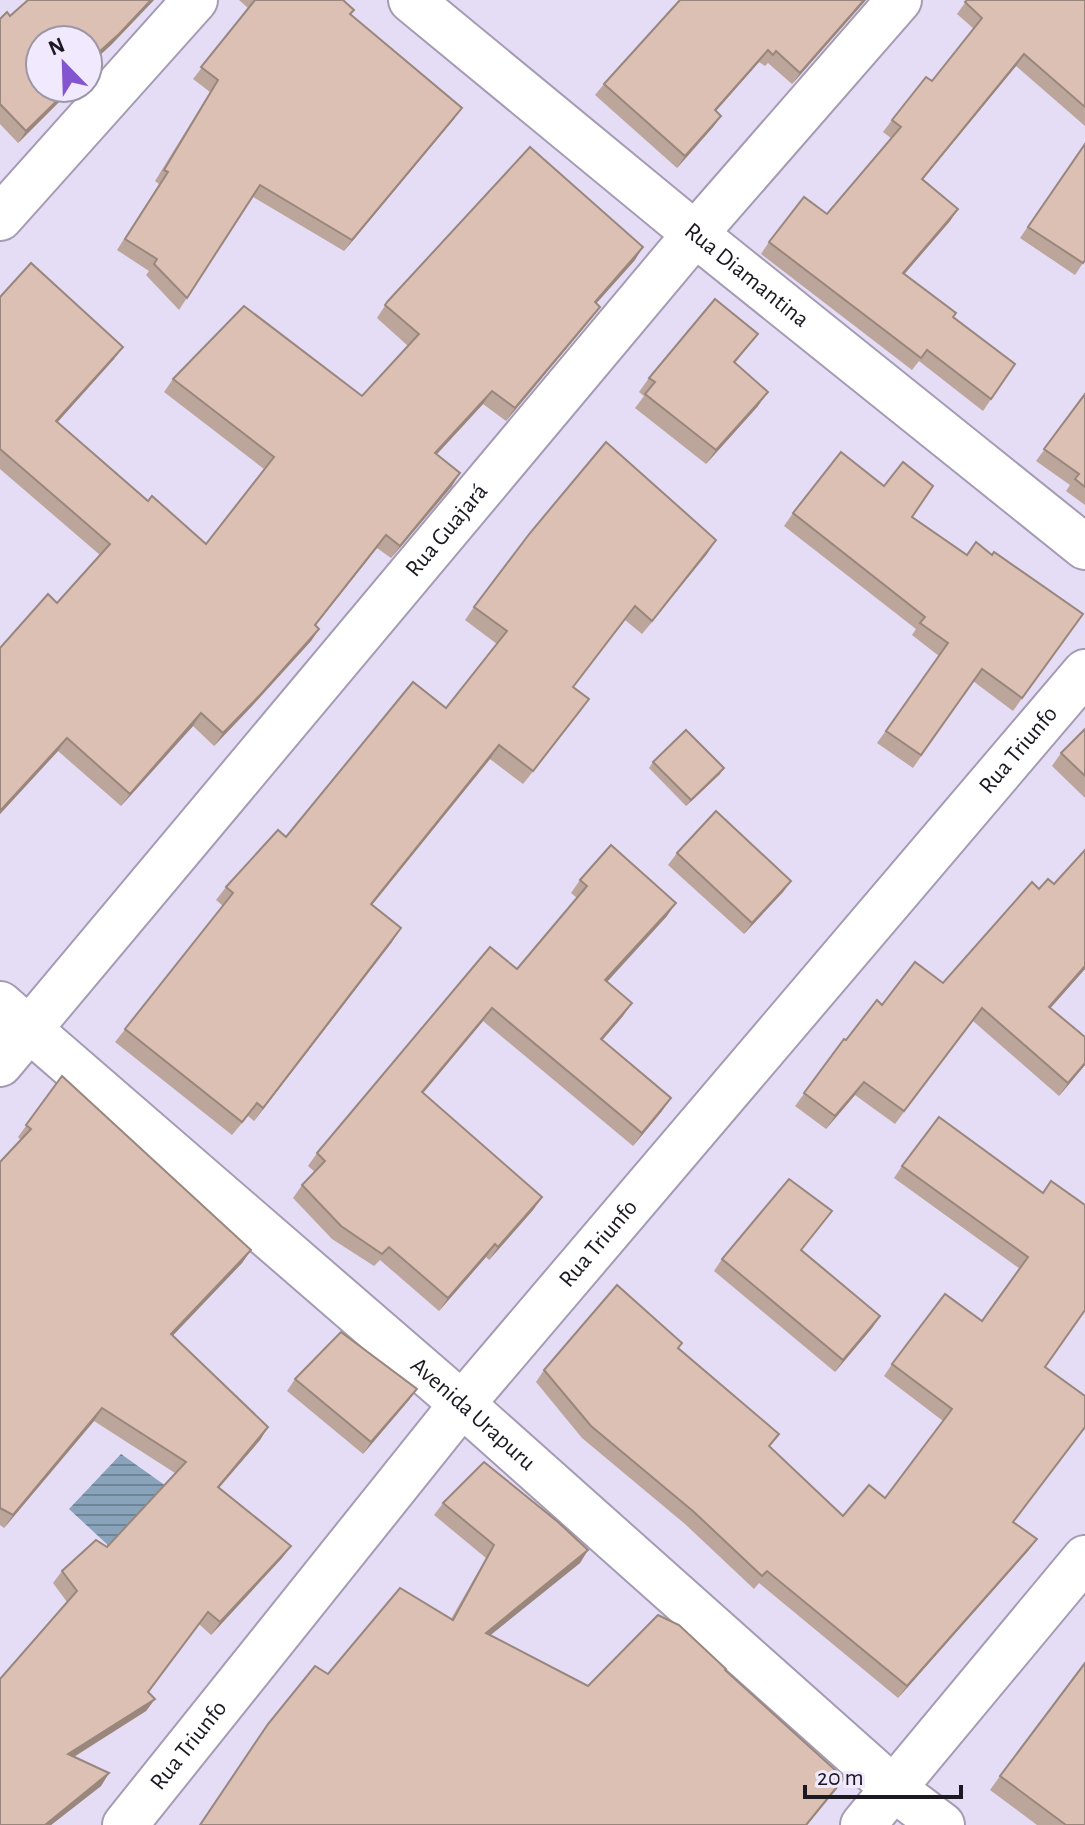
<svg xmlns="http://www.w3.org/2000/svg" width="1085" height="1825" font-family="'Alegreya Sans',sans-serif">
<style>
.water{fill:url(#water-rules)}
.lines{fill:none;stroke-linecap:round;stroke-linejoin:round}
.minor-casing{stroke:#a59cb4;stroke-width:48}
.minor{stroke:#fff;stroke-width:44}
.wall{fill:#bca59a}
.shaded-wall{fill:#99867d}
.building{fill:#dbc0b3;stroke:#99867d;stroke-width:2}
.labels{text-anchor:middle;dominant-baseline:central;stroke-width:7;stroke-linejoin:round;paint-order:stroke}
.street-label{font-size:24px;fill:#1c1821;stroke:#f1eafe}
</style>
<defs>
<pattern id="water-rules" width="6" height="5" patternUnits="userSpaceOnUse" patternTransform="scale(2)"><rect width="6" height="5" fill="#88a3ba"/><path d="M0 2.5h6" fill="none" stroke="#6e8497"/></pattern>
</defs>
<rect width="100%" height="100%" fill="#e5dcf5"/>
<!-- water -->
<path class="water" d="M121,1454L166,1486L110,1547L69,1509Z"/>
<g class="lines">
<defs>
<g id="minor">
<path id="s1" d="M411,0L695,234L1085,547"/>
<path d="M0,218L195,0"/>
<path id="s2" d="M0,1004L462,1404L894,1789L942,1825"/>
<path id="s3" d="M0,1064L695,234L899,0"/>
<path id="s4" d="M125,1825L462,1404L1085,672"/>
<path d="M863,1825L1085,1558"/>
</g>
</defs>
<!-- minor casing -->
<use href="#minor" class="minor-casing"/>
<!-- minor -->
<use href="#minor" class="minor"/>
</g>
<!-- wall -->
<g class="wall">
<path d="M28,0H154L111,45L88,66V40L67,94L18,143L0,124V19L10,16Z"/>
<path d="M239,0H343L354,10L350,15L454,119L344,251L253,197L179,310L146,275L149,271L117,250L159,184L155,181L210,92L193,79L248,8Z"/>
<path d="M679,0H866L792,84L768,63L765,66L759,62L716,111L721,116L713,127L677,168L595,95L604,84Z"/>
<path d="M967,0H1085V126L1016,66L923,179L958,209L950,221L904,274L953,317L1015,364L983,411L919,361L912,370L761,254L769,242L827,214L891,138L883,132L892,120L932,81L974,29L957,14Z"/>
<path d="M1085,143L1083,263L1075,275L1020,238Z"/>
<path d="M635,260L596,303L600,307L591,319L506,421L483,404L437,454L452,486L391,558L377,548L316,625L319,629L311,641L252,706L214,746L193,726L121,806L58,751L0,814V648L57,603L100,555L0,469V297L114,359L57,422L148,501L206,544L264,469L164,392L173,379L362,396L408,346L377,318L388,301Z"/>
<path d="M758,334L735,363L758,406L706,464L635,408L644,396L639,392L649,378Z"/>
<path d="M1085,394V505L1066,491L1070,485L1036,461Z"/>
<path d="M793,513L912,517L967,555H992L1083,614L1013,711L973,681L913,768L877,743L939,656L912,635L916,629L784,526Z"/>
<path d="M716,540L642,634L625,620L573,687L589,699L523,784L490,759L372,905L392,942L254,1121L248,1116L232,1135L115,1042L223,906L216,900L226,887L286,837L446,708L497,644L465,620L474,607Z"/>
<path d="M1085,729V798L1052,766L1061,753Z"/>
<path d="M653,762L720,774L686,806L649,768Z"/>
<path d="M1085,850V969L1050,1008L1085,1065L1059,1096L973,1021L895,1124L855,1095L826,1129L795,1106L844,1039L846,1040L882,1005L943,983L1039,889L1054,884Z"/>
<path d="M677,853L791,881L783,892L744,934L668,865Z"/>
<path d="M580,880L667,916L607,981L623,1016L602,1040L662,1111L633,1146L483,1021L423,1093L542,1197L533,1210L489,1260L486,1257L439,1311L380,1260L374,1266L332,1239L293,1198L302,1185L315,1172L308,1166L317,1153L517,969L577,898L571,893Z"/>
<path d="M62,1076L251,1250L242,1263L172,1336L268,1427L260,1440L219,1488L291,1546L282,1558L211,1635L199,1624L149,1692L155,1699L146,1711L74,1757L109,1773L101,1786L51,1825H0L67,1602L53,1583L62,1571L107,1547L175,1473L94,1421L4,1528L0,1525V1162L21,1140L18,1137Z"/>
<path d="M902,1166L1043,1193L1045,1367L1014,1522L1037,1539L1028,1551L898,1698L759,1583L754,1589L685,1524L582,1438L536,1382L544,1370L678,1348L770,1447L843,1516L885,1498L943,1421L884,1376L892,1364L982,1321L1020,1269L894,1178Z"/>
<path d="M832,1211L801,1251L880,1316L872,1328L835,1372L714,1271L722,1259Z"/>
<path d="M295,1379L417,1389L409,1400L363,1454L287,1391Z"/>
<path d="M443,1503L588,1550L580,1563L490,1635L588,1686L725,1670L844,1778L836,1790L328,1674L451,1619L486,1558L434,1515Z"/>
<path d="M1000,1776L1085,1825H1037L990,1790Z"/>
</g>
<!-- shaded-wall -->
<g class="shaded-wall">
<path d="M151,0H154L111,45L88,66V62Z"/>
<path d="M864,0H866L792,84L800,73Z"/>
<path d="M768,50L759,62L706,122L715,110Z"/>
<path d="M1024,54L1016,66L914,190L922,179Z"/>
<path d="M70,88H72L67,94L18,143L26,131Z"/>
<path d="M462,108L454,119L344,251L352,240Z"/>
<path d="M721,116L713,127L677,168L685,156Z"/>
<path d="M958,209L950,221L895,285L903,273Z"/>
<path d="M643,247L635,260L586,315L595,302Z"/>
<path d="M600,307L591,319L506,421L515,408Z"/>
<path d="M123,347L114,359L47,434L56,421Z"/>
<path d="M492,391L483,404L426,466L435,453Z"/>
<path d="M768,392L758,406L706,464L716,450Z"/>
<path d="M460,473L452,486L391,558L400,546Z"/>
<path d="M386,535L377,548L306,637L315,625Z"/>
<path d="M716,540L707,554L642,634L652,621Z"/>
<path d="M319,629L311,641L252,706L214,746L223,733Z"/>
<path d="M589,699L580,712L523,784L533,771Z"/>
<path d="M201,713L193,726L121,806L130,794Z"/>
<path d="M67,738L58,751L0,814V811Z"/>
<path d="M499,745L490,759L362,917L371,904Z"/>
<path d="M724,768L720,774L686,806L691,800Z"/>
<path d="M791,881L783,892L744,934L752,923Z"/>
<path d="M676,903L667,916L597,993L605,980Z"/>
<path d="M401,928L392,942L254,1121L263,1108Z"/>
<path d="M1085,966V969L1040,1020L1049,1007Z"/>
<path d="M632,1003L623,1016L592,1052L601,1039Z"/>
<path d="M492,1008L483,1021L413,1105L422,1092Z"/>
<path d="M1085,1063V1065L1059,1096L1068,1083Z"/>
<path d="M864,1082L855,1095L826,1129L835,1116Z"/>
<path d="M671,1098L662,1111L633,1146L642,1133Z"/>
<path d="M542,1197L533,1210L489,1260L498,1247Z"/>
<path d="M495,1244L486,1257L439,1311L448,1298Z"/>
<path d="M251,1250L242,1263L162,1347L171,1334Z"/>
<path d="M880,1316L872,1328L835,1372L843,1360Z"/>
<path d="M417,1389L409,1400L363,1454L371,1442Z"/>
<path d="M102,1408L94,1421L4,1528L13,1515Z"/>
<path d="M268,1427L260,1440L209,1499L218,1487Z"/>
<path d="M1037,1539L1028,1551L898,1698L907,1686Z"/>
<path d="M291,1546L282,1558L211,1635L220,1622Z"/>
<path d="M588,1550L580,1563L477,1646L486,1633Z"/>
<path d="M155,1699L146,1711L59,1766L68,1754Z"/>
<path d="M109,1773L101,1786L51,1825H45Z"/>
<path d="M844,1778L836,1790L807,1825H806Z"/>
</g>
<!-- building -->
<g class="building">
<path d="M28,0H151L119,34L88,62V40H40V88H70L26,131L0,104V19L7,12L10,16Z"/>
<path d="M255,0H343L354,10L350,14L462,108L352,240L260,185L187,298L154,264L157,259L125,239L168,172L164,170L218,80L201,67Z"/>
<path d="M680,0H864L800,73L776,51L773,55L768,50L715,110L721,116L685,156L604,84Z"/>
<path d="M967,0H1085V107L1024,54L922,179L958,209L903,273L956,313L953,317L1015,364L991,399L927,350L921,358L769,242L804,197L827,214L901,127L892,120L926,77L932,81L982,18L965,2Z"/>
<path d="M1085,144V260L1083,263L1028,227Z"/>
<path d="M530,147L643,247L595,302L600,307L515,408L492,391L435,453L460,473L400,546L386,535L315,625L319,629L261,694L223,733L201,713L130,794L67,738L0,811V648L48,594L57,603L110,544L0,449V297L31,263L123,347L56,421L148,501L152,496L206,544L274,457L173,379L244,306L362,396L419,334L385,305L388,301Z"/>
<path d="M715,299L758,334L734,362L768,392L716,450L645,394L655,382L649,378Z"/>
<path d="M1085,394V487L1075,479L1079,474L1044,449Z"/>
<path d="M606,442L716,540L652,621L635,606L573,687L589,699L533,771L499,745L371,904L401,928L263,1108L257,1103L242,1122L125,1029L233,893L226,887L278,830L286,837L413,682L446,708L507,631L474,607L530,533Z"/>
<path d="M841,452L884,486L903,462L933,486L912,517L967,555L976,542L992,555L994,552L1083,614L1022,698L982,669L921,755L886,731L948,643L920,623L925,617L793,513Z"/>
<path d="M1085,729V776L1061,753Z"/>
<path d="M686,730L724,768L691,800L653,762Z"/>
<path d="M716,811L791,881L752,923L677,853Z"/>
<path d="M611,845L676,903L605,980L632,1003L601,1039L671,1098L642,1133L492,1008L422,1092L542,1197L498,1247L495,1244L448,1298L389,1247L382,1254L341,1226L302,1185L325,1161L317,1153L490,947L517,969L587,886L580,880Z"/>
<path d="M1085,850V966L1049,1007L1085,1037V1063L1068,1083L982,1008L904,1111L864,1082L835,1116L804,1093L844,1039L846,1040L877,1000L882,1005L915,962L943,983L1032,882L1039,889L1048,879L1054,884Z"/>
<path d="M62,1076L251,1250L171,1334L268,1427L218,1487L291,1546L220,1622L208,1612L148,1692L155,1699L68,1754L109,1773L45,1825H0V1679L77,1591L62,1571L96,1540L107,1547L186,1462L102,1408L13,1515L0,1508V1162L31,1129L26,1125Z"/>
<path d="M939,1117L1043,1193L1051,1181L1085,1205V1310L1045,1367L1085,1396V1427L1013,1522L1037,1539L907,1686L767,1571L762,1576L694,1512L591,1426L544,1370L617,1285L682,1343L678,1348L779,1434L769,1446L843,1516L869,1485L885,1498L952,1409L892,1364L945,1294L982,1321L1028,1257L902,1166Z"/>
<path d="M789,1179L832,1211L801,1250L880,1316L843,1360L722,1259Z"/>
<path d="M341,1332L417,1389L371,1442L295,1379Z"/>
<path d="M484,1462L558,1522L588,1550L486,1633L588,1686L658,1615L679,1625L726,1669L725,1670L844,1778L806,1825H200L268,1724L315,1666L328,1674L400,1588L453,1620L494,1545L443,1503Z"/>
<path d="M1085,1663V1825H1066L1000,1776Z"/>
</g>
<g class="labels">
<!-- street labels -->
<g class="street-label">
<text stroke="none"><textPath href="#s1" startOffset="434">Rua Diamantina</textPath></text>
<text stroke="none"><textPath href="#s3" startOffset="696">Rua Guajará</textPath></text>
<text stroke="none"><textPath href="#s4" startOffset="1398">Rua Triunfo</textPath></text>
<text stroke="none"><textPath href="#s4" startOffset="750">Rua Triunfo</textPath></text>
<text stroke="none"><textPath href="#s2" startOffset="626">Avenida Urapuru</textPath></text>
<text stroke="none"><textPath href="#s4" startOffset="102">Rua Triunfo</textPath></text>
</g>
</g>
<!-- north arrow -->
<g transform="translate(64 64) rotate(337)"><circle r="38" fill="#f1eafe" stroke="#9c96a6" stroke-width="2"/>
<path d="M0-6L14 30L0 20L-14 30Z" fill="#8355ce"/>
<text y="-12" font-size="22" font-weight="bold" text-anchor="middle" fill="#1c1821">N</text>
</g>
<!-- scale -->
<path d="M805 1785v12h156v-12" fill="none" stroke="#1c1821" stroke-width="4"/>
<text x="817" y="1785" font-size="24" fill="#1c1821" stroke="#f1eafe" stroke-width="6" paint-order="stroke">20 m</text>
</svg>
